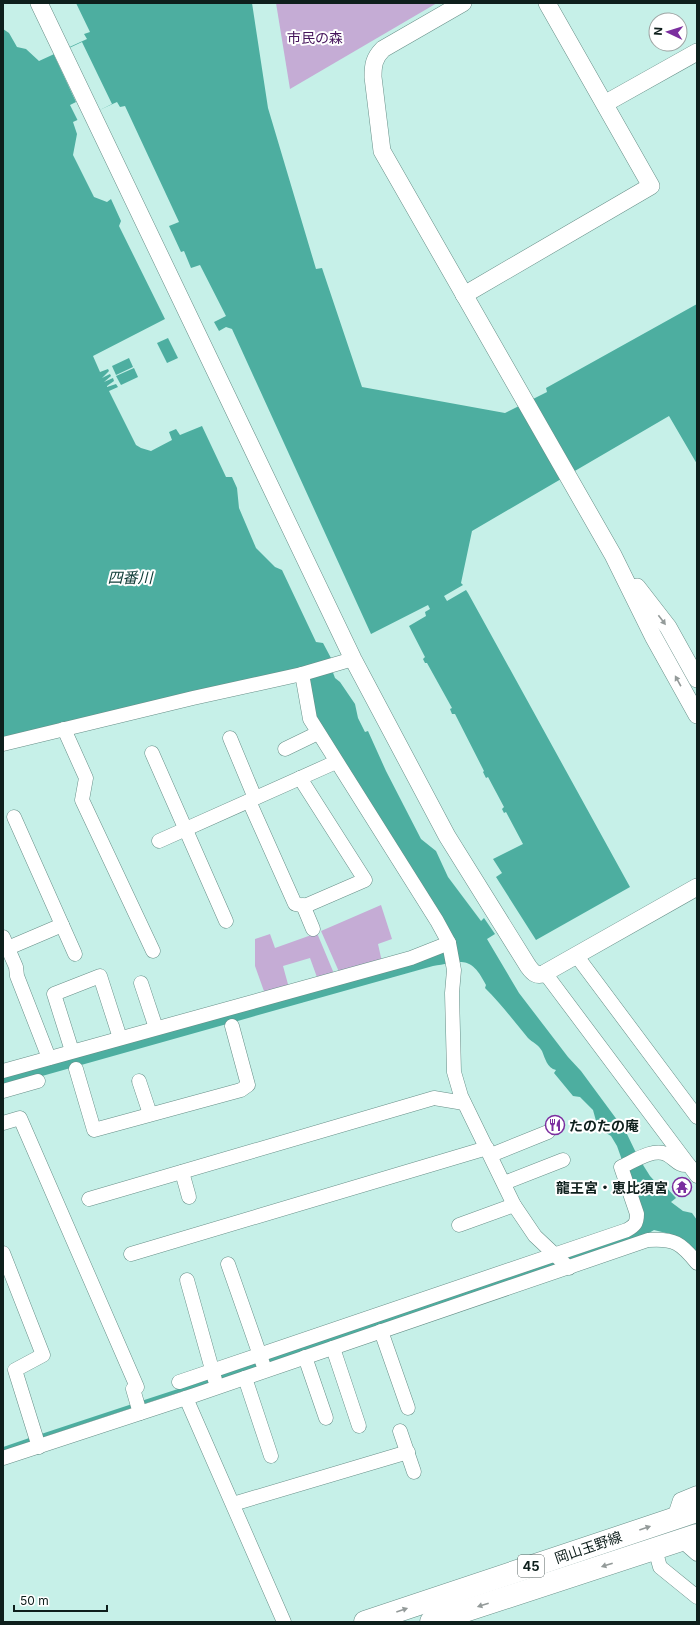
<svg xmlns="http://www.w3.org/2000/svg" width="700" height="1625" font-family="Inter,'Noto Sans JP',sans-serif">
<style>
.green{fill:#c5acd5}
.water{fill:#4daea0}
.pier{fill:#c6f0e8}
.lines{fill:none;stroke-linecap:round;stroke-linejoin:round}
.stream{stroke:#4daea0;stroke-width:3.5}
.minor-casing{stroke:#678f88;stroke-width:15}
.tertiary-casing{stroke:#678f88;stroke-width:18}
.primary-casing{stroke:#678f88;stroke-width:23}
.minor{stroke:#fff;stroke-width:14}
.tertiary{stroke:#fff;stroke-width:17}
.primary{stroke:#fff;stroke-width:22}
.oneway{fill:#939a99}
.labels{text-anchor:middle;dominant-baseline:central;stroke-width:4;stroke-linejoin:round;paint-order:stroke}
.shield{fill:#fff;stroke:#566260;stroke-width:1}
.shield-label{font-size:13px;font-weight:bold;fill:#0e1f1c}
.park-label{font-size:14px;fill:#44135a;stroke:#fff}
.poi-label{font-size:14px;font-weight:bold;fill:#0e1f1c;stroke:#fff;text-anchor:start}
.street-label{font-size:14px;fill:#0e1f1c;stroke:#fff}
.water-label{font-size:15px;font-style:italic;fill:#0c3a34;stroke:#fff}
</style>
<rect width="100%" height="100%" fill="#c6f0e8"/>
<!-- green -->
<g class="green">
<path d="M276,3H437L290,89Z"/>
<path d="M381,905L392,939L378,944L382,962L340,974L321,931Z"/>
<path d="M317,933L335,976L318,980L310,958L283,966L289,988L265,994L255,966V939L270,934L275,948Z"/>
</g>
<!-- water -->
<g class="water">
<path d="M76,3H252L268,108L316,269L322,268L362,387L505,413L547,392L546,388L697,304V464L669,416L472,531L461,583L463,585L444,596L447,601L466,590L468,593L630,887L536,940L496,877L502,873L493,859L523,844L506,812L504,813L502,809L504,807L488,777L486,778L483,772L484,771L455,714H452L450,709L452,708L427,663H425L423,659L425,657L409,626L426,616L425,612L430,609L428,605L371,634L232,329L226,327L219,331L214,322L226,316L200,265L191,268L184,251L181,252L169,226L179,222L125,106L120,107L117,102L73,122L77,134L73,155L94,197L107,202L111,199L121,221L119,226L165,319L93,356L100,372L108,369L109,371L102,378L110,374L111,376L104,382L113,378L114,381L107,386V387L116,384L118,387L109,391L136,445L141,448L151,451L172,440L169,432L176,429L180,435L202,426L226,477H232L237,488L239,508L256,548L275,567L282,570L316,642L323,643L331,658L329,662L335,678L340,682L355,704L358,718L365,732L368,731L386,771L421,839L436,851L448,877L481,921L484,918L495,934L487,939L519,993L568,1057L581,1071L626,1132L638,1157L650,1176L661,1188L665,1186L676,1198L671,1202L683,1211L692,1213L697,1220V1255L670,1234L654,1230L642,1237L188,1391L185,1384L636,1228L628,1177L617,1146L611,1136L598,1128L593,1110L580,1097L573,1096L554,1073L556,1070C547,1068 545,1058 542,1051C539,1045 532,1042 528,1038C514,1021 501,1004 485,988L486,985C471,955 462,961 433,966L3,1087V1075L454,945L311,716L306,668L3,737V29L9,33L17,47L26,49L39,61L87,39L84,34L90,32Z"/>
<path d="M168,338L178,358L167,363L157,343Z"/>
<path d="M129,358L133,367L116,375L112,366Z"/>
<path d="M134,368L138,377L121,385L116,376Z"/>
</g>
<!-- pier -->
<path class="pier" d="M82,42L112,104L78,121L70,105L76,102L54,55Z"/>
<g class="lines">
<!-- stream -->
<g class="stream">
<path d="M141,1403L190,1387"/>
<path d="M38,1437L135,1405"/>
<path d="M3,1449L32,1439"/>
</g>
<defs>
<g id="minor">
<path d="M302,674L310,719L437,921L449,943L454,970L452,993L454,1072L461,1096L514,1205L535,1236L569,1268"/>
<path d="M64,729L86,778L82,800L153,951"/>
<path d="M230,738L255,798"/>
<path d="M3,744L193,698L302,674L353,659"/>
<path d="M285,749L318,733"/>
<path d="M152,753L226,921"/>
<path d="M249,801L295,904L305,906L365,880L300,778"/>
<path d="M14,817L75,954"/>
<path d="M159,841L336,762"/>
<path d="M303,905L313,929"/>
<path d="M3,937L16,967L17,976L49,1058"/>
<path d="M8,948L62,925"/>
<path d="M576,955L697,1117"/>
<path d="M545,973L697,1176"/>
<path d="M141,983L156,1028"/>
<path d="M72,1051L54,994L100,976L120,1038"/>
<path d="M76,1069L94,1130L241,1090L248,1085L232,1026"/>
<path d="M3,1071L411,958L449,943"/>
<path d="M139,1081L150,1114"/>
<path d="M3,1091L38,1081"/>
<path d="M3,1123L20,1118L137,1387L133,1389L140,1413"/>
<path d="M491,1155L548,1132"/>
<path d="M182,1172L189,1197"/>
<path d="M504,1183L563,1160"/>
<path d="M89,1199L434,1098L464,1103"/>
<path d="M459,1225L514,1205"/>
<path d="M3,1253L43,1355L15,1370L39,1447"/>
<path d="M131,1254L487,1148"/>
<path d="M228,1264L263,1364"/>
<path d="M187,1280L215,1380"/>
<path d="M381,1331L408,1408"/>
<path d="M333,1348L359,1426"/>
<path d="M305,1357L326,1418"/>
<path d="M245,1378L271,1456"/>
<path d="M179,1382L627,1230C634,1226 637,1224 637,1214L621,1167C634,1161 653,1148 666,1154C676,1159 677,1166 689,1165"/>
<path d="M186,1398L284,1622"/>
<path d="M400,1431L414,1472"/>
<path d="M3,1458L195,1395L648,1240C674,1238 681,1243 697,1263"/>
<path d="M233,1504L408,1452"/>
<path d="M674,1518L680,1500L697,1493"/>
<path d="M681,1540L697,1554"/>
<path d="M655,1549L660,1567L697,1597"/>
</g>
<g id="tertiary">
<path d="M39,3L353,659L447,836L528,966C533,973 537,977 545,973L697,887"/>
<path d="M463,3L383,49C374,58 373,65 373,77L382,151L613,555L653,636L697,715"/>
<path d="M606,103L697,52"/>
<path d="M464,295L651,186L547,3"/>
<path d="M637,587L668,627L697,679"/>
</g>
<g id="primary">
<path d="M365,1622L697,1511"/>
<path d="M431,1622L697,1535"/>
</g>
</defs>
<!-- minor casing -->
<use href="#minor" class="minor-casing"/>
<!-- tertiary casing -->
<use href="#tertiary" class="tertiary-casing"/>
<!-- primary casing -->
<use href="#primary" class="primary-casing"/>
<!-- minor -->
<use href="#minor" class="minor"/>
<!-- tertiary -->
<use href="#tertiary" class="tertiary"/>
<!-- primary -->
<use href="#primary" class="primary"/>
</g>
<!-- one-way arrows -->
<defs><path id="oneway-solid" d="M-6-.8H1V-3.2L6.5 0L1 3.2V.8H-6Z"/></defs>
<g class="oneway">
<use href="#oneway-solid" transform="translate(662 620) rotate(53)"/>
<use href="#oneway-solid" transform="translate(678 681) rotate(-119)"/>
<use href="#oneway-solid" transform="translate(645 1528) rotate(-19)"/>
<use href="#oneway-solid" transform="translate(607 1565) rotate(162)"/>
<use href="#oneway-solid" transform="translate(483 1605) rotate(162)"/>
<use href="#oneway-solid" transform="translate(402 1610) rotate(-19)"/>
</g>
<!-- icons -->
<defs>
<symbol id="restaurant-ring" viewBox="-11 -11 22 22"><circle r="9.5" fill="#fff" stroke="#7b2e9f" stroke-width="1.5"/><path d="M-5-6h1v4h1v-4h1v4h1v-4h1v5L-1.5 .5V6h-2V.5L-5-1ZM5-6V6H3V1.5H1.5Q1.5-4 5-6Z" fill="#7b2e9f"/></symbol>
<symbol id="temple-ring" viewBox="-11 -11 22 22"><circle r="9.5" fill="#fff" stroke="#7b2e9f" stroke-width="1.5"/><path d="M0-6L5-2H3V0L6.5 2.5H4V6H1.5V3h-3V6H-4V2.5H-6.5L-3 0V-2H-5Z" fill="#7b2e9f"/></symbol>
</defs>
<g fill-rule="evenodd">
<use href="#restaurant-ring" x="544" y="1114" width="22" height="22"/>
<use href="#temple-ring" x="671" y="1176" width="22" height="22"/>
</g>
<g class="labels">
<!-- shield labels -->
<rect class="shield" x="518" y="1555" width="26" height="22" rx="3"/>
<g class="shield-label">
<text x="531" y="1566">45</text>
</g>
<!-- park labels -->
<g class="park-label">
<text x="315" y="37">市民の森</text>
</g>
<!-- poi labels -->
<g class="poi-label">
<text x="569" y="1125">たのたの庵</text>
<text x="668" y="1187" text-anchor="end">龍王宮・恵比須宮</text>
</g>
<!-- street labels -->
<g class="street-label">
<text transform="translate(588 1547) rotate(-19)">岡山玉野線</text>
</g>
<!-- water labels -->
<g class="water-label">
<text x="130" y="577">四番川</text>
</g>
</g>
<!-- border -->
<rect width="700" height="1625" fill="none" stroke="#0e1f1c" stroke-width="8"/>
<!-- north arrow -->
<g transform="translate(668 32) rotate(274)"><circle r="19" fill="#ffffff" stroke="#9fa5a4"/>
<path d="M0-3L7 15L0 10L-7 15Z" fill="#7b2e9f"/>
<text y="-6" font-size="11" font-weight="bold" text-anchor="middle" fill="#0e1f1c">N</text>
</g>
<!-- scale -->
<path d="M14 1605v6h93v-6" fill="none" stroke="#0e1f1c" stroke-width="2"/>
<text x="20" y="1605" font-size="12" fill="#0e1f1c" stroke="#ffffff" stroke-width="3" paint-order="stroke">50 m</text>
</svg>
